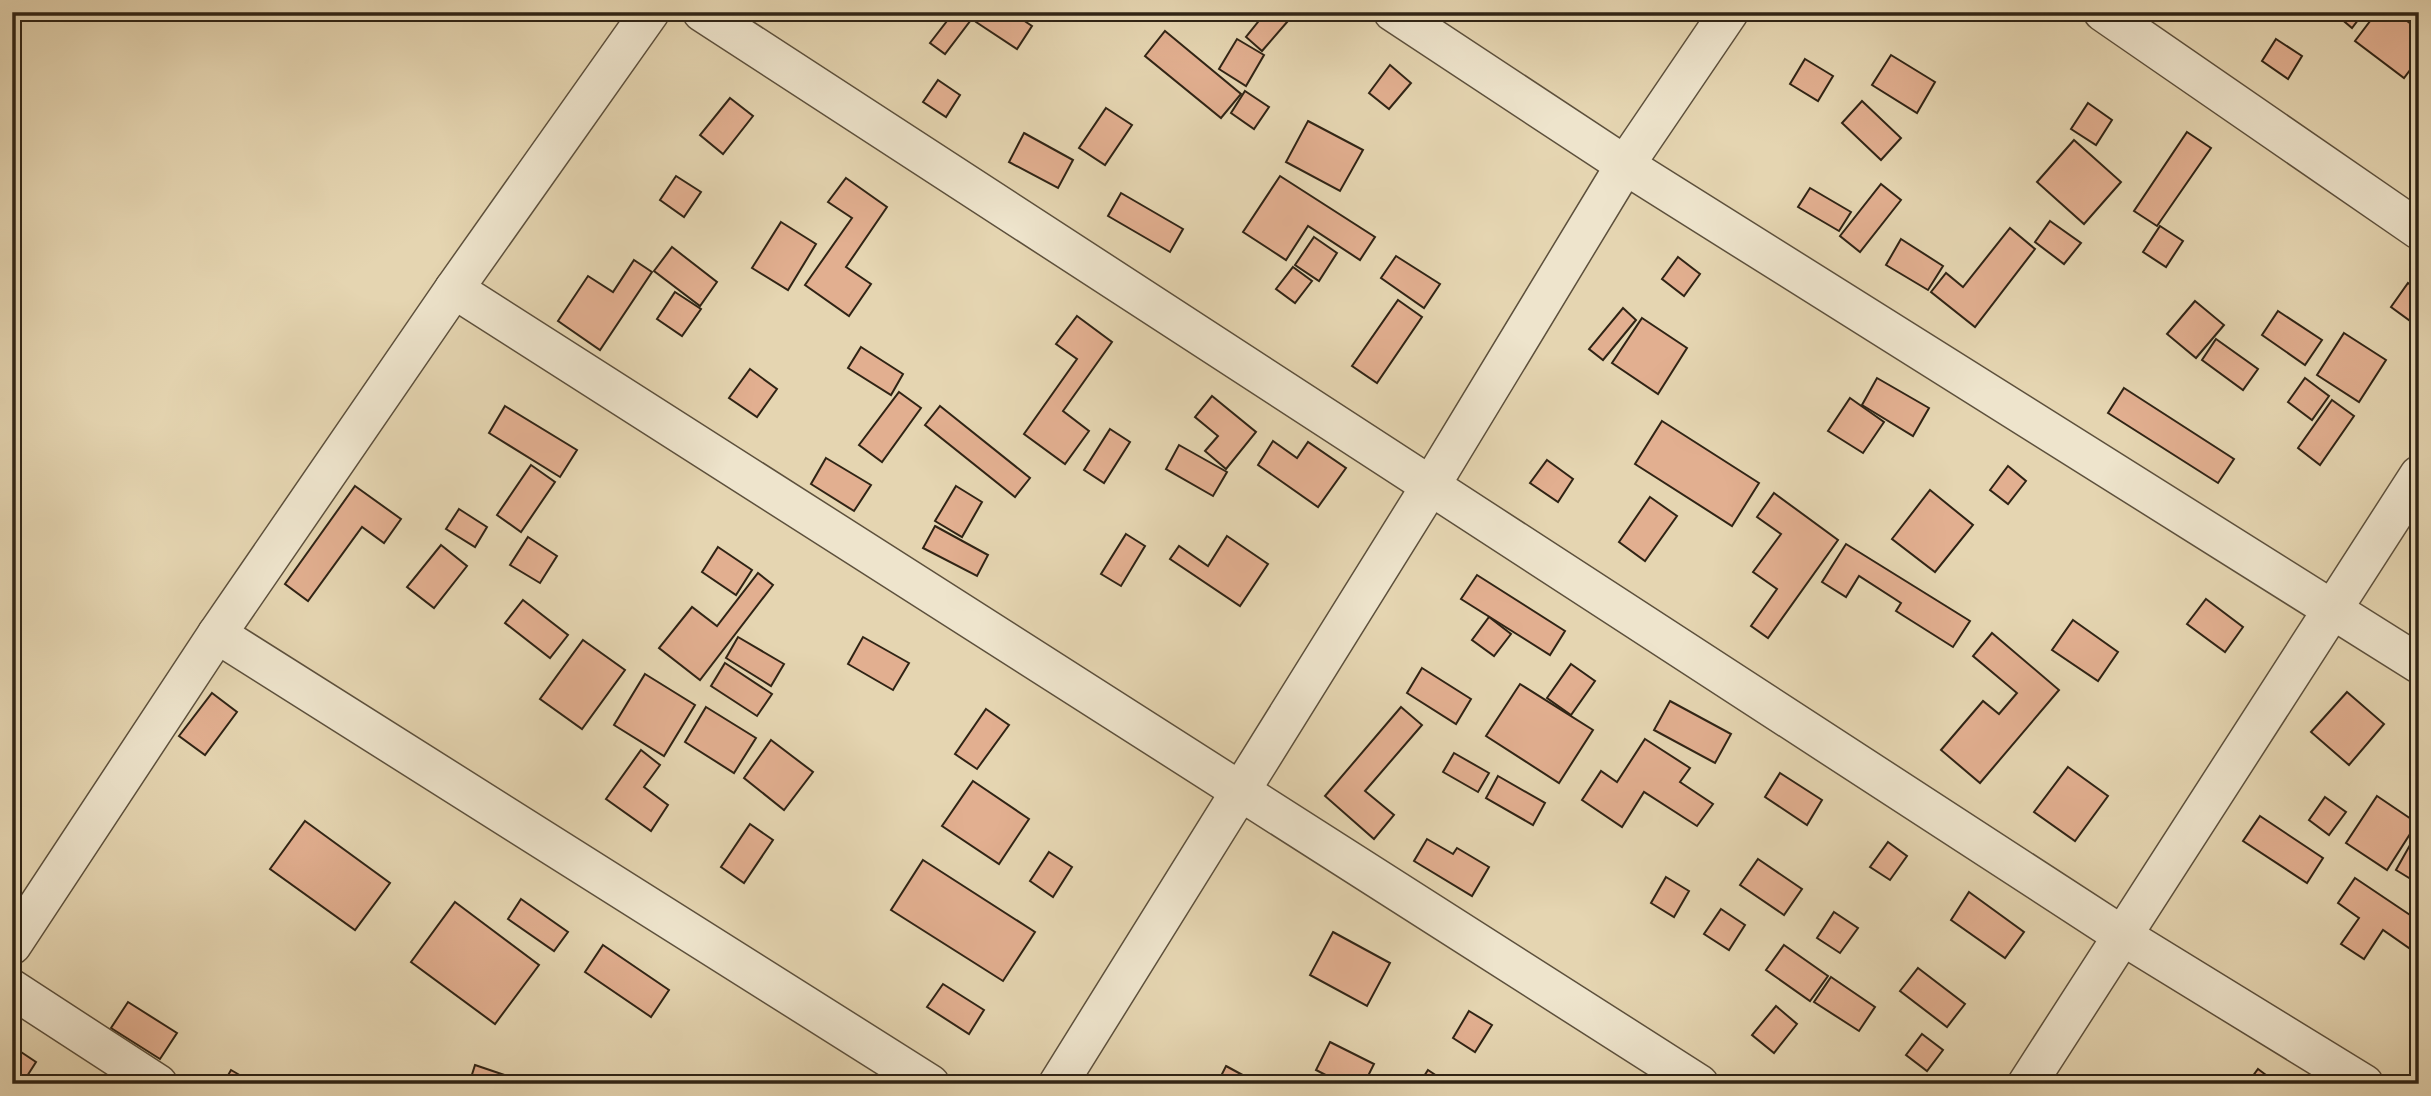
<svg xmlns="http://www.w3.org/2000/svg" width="2431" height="1096" font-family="'Old Standard TT',serif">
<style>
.building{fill:#e2af90;stroke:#302415;stroke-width:2}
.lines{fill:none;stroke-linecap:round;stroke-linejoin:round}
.street-casing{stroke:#5d503c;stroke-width:41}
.street{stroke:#eee4cc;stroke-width:38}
</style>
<rect width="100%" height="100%" fill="#e5d5b1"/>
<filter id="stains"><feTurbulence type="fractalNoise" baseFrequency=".00286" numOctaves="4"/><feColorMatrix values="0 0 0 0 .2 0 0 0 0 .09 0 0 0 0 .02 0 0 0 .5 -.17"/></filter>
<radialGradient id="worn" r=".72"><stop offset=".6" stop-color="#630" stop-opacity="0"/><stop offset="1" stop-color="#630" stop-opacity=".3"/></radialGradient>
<!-- building -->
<g class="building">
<path d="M954,12H977L945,54L930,43Z"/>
<path d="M982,12H1011L1032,26L1017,49L976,22Z"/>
<path d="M1266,12L1294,14L1262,51L1246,37Z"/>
<path d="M2333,12H2364L2352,28Z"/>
<path d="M2377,12H2395L2419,30V58L2404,78L2355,41Z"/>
<path d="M1165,31L1241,94L1221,118L1145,56Z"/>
<path d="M1237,39L1264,55L1246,86L1219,69Z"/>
<path d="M2276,39L2302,56L2288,79L2262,61Z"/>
<path d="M1891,55L1935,82L1917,113L1872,85Z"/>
<path d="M1805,59L1833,76L1818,101L1790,84Z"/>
<path d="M1390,65L1411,83L1389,109L1369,93Z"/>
<path d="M938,80L960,95L946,117L923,102Z"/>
<path d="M1245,91L1269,107L1254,129L1231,113Z"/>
<path d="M730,98L753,116L723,154L700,135Z"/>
<path d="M1862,101L1901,138L1881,160L1842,123Z"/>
<path d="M2088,103L2112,120L2096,145L2071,129Z"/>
<path d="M1106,108L1132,125L1105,165L1079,148Z"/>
<path d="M1308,121L1363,150L1340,191L1286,162Z"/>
<path d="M2187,132L2211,148L2157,226L2134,211Z"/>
<path d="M1024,133L1073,160L1058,188L1009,162Z"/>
<path d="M2074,140L2121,182L2084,224L2037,182Z"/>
<path d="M676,176L701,192L684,217L660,200Z"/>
<path d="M1280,176L1375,237L1360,260L1308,226L1286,260L1243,232Z"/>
<path d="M846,178L887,207L846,267L871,284L849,316L805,285L852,218L828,202Z"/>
<path d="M1881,184L1901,200L1860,252L1840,236Z"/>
<path d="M1810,188L1851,212L1839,231L1798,207Z"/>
<path d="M1121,193L1183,229L1170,252L1108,216Z"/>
<path d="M2050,221L2081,243L2064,264L2035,242Z"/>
<path d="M781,222L816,244L788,290L752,268Z"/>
<path d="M2160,226L2183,241L2166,267L2143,252Z"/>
<path d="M2010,228L2035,249L1975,327L1931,292L1946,273L1963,287Z"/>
<path d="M1314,237L1337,253L1319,281L1295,265Z"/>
<path d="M1901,239L1943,266L1928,290L1886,265Z"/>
<path d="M672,247L717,282L700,306L654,271Z"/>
<path d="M1396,256L1440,284L1424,308L1381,278Z"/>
<path d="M1678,257L1700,274L1684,296L1662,279Z"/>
<path d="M634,260L652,272L600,350L558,321L588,276L613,292Z"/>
<path d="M1293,267L1312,281L1295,303L1276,289Z"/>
<path d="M2408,283L2419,291V315L2413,323L2391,307Z"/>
<path d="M675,292L701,309L682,336L657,319Z"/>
<path d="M1398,300L1422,317L1377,383L1352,366Z"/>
<path d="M2195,301L2224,325L2196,358L2167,334Z"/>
<path d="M1623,308L1636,320L1603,360L1589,349Z"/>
<path d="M2278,311L2322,340L2305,365L2262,335Z"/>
<path d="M1077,316L1112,342L1063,411L1089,431L1065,464L1024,434L1077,359L1056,344Z"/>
<path d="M1642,318L1687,348L1658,394L1612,363Z"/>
<path d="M2344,333L2386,360L2359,402L2317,375Z"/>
<path d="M2216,339L2258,369L2243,390L2202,360Z"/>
<path d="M861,347L903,374L891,395L848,368Z"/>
<path d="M750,369L777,389L757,417L729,398Z"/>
<path d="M1877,378L1929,408L1913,436L1862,405Z"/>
<path d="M2305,378L2329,396L2312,420L2288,402Z"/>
<path d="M2124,388L2234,459L2218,483L2108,413Z"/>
<path d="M899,392L921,408L882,462L859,445Z"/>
<path d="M1212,396L1256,432L1226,469L1205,451L1218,436L1195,417Z"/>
<path d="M1850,398L1884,422L1863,453L1828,431Z"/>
<path d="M2332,400L2354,416L2320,465L2298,448Z"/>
<path d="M505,406L577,450L560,477L489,433Z"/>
<path d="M940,406L1030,478L1015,497L925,425Z"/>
<path d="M1662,421L1759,483L1732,526L1635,464Z"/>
<path d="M1110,429L1130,442L1104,483L1084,470Z"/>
<path d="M1273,441L1297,458L1308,442L1346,468L1318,507L1258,465Z"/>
<path d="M1179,445L1227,472L1213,496L1166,469Z"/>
<path d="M826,458L871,485L854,511L811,484Z"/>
<path d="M1547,460L1573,479L1558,502L1530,483Z"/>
<path d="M531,465L555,482L521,532L497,515Z"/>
<path d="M2008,466L2026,481L2008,504L1990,490Z"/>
<path d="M355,486L401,519L384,543L362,527L308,601L285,584Z"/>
<path d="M956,486L982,502L962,537L935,521Z"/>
<path d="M1930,490L1973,525L1935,572L1892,539Z"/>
<path d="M1774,493L1838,540L1768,638L1751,626L1777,589L1753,572L1781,534L1757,517Z"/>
<path d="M1650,497L1677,516L1645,561L1619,542Z"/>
<path d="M459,509L487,527L475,547L446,529Z"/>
<path d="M935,526L988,555L977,576L923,548Z"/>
<path d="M1126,534L1145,546L1121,586L1101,574Z"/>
<path d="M1227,536L1268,564L1240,606L1170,559L1179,546L1208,566Z"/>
<path d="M528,537L557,556L540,583L510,565Z"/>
<path d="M1846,544L1970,621L1953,647L1896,611L1901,603L1859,576L1846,597L1822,582Z"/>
<path d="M441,545L467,566L434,608L407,587Z"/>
<path d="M718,547L752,570L736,595L702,572Z"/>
<path d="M758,573L773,585L700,680L659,648L692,607L717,626Z"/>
<path d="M1477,575L1565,631L1550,655L1461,599Z"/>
<path d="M2206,599L2243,627L2225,652L2187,624Z"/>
<path d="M523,600L568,635L550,658L505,623Z"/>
<path d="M1489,617L1511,634L1494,656L1472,640Z"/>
<path d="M2073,620L2118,652L2098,681L2052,650Z"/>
<path d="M1992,633L2059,690L1980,783L1941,750L1983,701L1999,714L2017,693L1973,656Z"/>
<path d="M738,637L784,664L771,686L726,658Z"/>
<path d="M863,637L909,663L893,690L848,664Z"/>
<path d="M583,640L625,670L582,729L540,699Z"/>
<path d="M725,663L772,694L757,716L711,686Z"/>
<path d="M1571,664L1595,681L1571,715L1547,698Z"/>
<path d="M1422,668L1471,699L1456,724L1407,693Z"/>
<path d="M645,674L695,705L664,756L614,725Z"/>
<path d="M1520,684L1593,730L1559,783L1486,736Z"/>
<path d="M2347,692L2384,724L2349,765L2311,732Z"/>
<path d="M212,693L237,712L205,755L179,736Z"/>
<path d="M1670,701L1731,734L1715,763L1654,730Z"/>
<path d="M706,707L756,738L734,773L685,742Z"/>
<path d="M1401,707L1422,725L1365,791L1394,815L1374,839L1325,796Z"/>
<path d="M986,709L1009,725L977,769L955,754Z"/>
<path d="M1645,739L1690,768L1680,782L1713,804L1697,826L1644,792L1622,827L1582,800L1601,771L1617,782Z"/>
<path d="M771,740L813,772L784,810L744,778Z"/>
<path d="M641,750L660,765L644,787L668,805L651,831L606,799Z"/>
<path d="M1454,753L1489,773L1478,792L1443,772Z"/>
<path d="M2068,767L2108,796L2075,841L2034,812Z"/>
<path d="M1780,773L1822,800L1807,825L1765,797Z"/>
<path d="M1498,776L1545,803L1533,825L1486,798Z"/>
<path d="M973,781L1029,819L999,864L942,826Z"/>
<path d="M2377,796L2417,823L2387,870L2346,843Z"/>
<path d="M2325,797L2346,812L2329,835L2309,820Z"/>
<path d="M2260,816L2323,858L2307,883L2243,841Z"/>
<path d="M305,821L390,883L355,930L270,869Z"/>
<path d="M750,824L773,840L744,883L721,867Z"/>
<path d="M1427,839L1453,854L1457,848L1489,867L1472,896L1414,861Z"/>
<path d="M1888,842L1907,856L1890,880L1870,867Z"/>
<path d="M2410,845L2419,850V884L2396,870Z"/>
<path d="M1049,852L1072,867L1053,897L1030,881Z"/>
<path d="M1758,859L1802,889L1784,915L1740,885Z"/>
<path d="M923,860L1035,932L1003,981L891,910Z"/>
<path d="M1666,877L1689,891L1674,917L1651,903Z"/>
<path d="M2355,878L2419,921V934L2409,948L2383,930L2364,959L2341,944L2359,918L2338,903Z"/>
<path d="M1969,892L2024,932L2005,958L1951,920Z"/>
<path d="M521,899L568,932L554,951L508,919Z"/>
<path d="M455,902L539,965L495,1024L411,962Z"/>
<path d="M1721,909L1745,925L1729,950L1704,934Z"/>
<path d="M1834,912L1858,928L1840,953L1817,938Z"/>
<path d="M1333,932L1390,963L1367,1006L1310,975Z"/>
<path d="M603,945L669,990L651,1017L585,972Z"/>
<path d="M1784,945L1828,976L1810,1001L1766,970Z"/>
<path d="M1918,968L1965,1004L1947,1027L1900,991Z"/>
<path d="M1831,977L1875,1007L1859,1031L1814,1002Z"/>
<path d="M943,984L984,1010L969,1034L927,1007Z"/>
<path d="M128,1002L177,1033L160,1059L111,1028Z"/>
<path d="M1776,1006L1797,1024L1774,1053L1752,1035Z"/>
<path d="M1469,1011L1492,1025L1475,1052L1453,1038Z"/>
<path d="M1922,1034L1943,1050L1927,1071L1906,1055Z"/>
<path d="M1330,1042L1374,1064L1364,1084H1343L1316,1070Z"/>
<path d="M12,1046L36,1062L22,1084H12Z"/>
<path d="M475,1065L531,1084H469Z"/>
<path d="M1226,1066L1250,1079L1247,1084H1217Z"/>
<path d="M2258,1069L2278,1084H2247Z"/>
<path d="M231,1070L255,1084H223Z"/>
<path d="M1428,1070L1449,1084H1419Z"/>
</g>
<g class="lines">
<defs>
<g id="street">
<path d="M702,12L2123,936L2364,1084"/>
<path d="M1393,12L1625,165L2419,664"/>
<path d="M2103,12L2419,230"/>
<path d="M454,289L1699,1084"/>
<path d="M217,634L930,1084"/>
<path d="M12,945L217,634L454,289L650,12"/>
<path d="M12,989L158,1084"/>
<path d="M1058,1084L1431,485L1625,165L1729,12"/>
<path d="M2027,1084L2419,475"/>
</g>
</defs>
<!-- street casing -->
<use href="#street" class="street-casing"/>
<!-- street -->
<use href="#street" class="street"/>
</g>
<!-- margin -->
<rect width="2431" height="1096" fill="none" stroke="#e5d5b1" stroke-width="42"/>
<rect x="14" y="14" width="2403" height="1068" fill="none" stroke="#302415" stroke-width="3.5"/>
<rect x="21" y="21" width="2389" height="1054" fill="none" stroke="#302415" stroke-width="2"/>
<rect width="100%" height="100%" filter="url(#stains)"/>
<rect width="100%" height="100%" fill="url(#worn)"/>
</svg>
